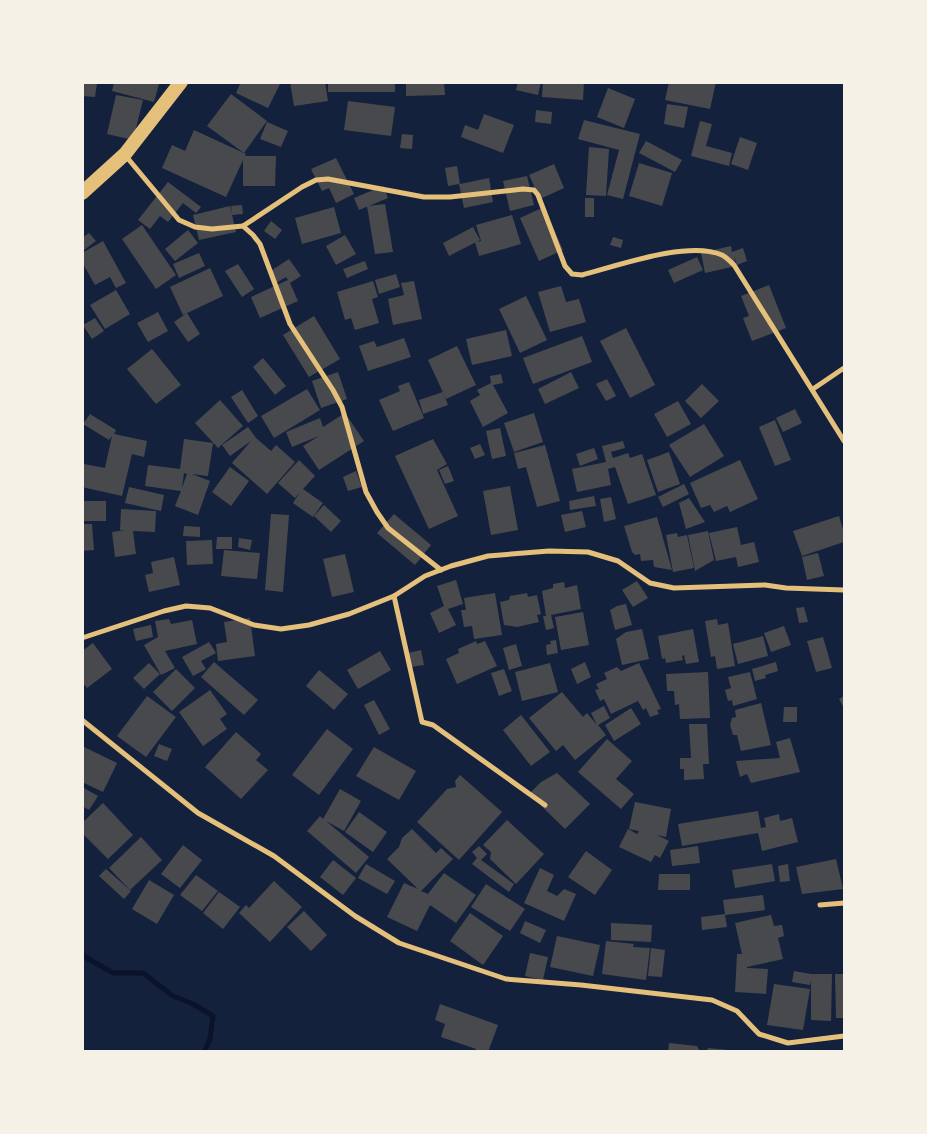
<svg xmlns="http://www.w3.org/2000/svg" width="927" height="1134" font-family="Rubik,sans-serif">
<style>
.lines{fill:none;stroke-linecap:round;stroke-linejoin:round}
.stream{stroke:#0b132b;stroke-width:5}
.building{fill:#48494c;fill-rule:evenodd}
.minor{stroke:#e5c07b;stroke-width:5}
.trunk{stroke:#e5c07b;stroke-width:14}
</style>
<rect width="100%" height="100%" fill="#14213d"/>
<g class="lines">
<!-- stream -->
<path class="stream" d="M82,955L113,973H143L173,996L193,1004L213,1016L210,1039L204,1052"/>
</g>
<!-- building -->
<g class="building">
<path d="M82,82L97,83L95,97L82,96Z"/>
<path d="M114,82H152L159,84L154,102L112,91Z"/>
<path d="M241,82H281L268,108L236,93Z"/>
<path d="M290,82H325L328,101L294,106Z"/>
<rect x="328" y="82" width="67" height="10"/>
<path d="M406,82H444L445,95L406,96Z"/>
<path d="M518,82H541L538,95L516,90Z"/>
<path d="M543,82H584L583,100L542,97Z"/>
<path d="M669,82H716L710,109L665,100Z"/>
<path d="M608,88L635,99L624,128L597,117Z"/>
<path d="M231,94L267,121L244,153L207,126Z"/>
<path d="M116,95L143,100L133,140L107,134Z"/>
<path d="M348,101L395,107L391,136L344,130Z"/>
<path d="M667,104L688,107L684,128L664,124Z"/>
<path d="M536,110L552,112L551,124L535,122Z"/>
<path d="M484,114L514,125L503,153L461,137L465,125L478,130Z"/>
<path d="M584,120L640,134L623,199L607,195L619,150L578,139Z"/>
<path d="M700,121L712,124L706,146L732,153L729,166L691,156Z"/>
<path d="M267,122L288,131L281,147L260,139Z"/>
<path d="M194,130L246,154L245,156H276L275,186H243V160L226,197L162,168L172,145L185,151Z"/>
<path d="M402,134L413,135L412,149L400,148Z"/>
<path d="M740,137L757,143L748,170L731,164Z"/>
<path d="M646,141L682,160L675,172L639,153Z"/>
<path d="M589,147L609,149L606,196L586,195Z"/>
<path d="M336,158L354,194L336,203L329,188L322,191L311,169Z"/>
<path d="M639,163L672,173L662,206L629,196Z"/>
<path d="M554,164L564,188L540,199L529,175Z"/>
<path d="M457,166L460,184L489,178L493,202L464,208L459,184L448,186L445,168Z"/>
<path d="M527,176L534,205L510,211L503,181Z"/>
<path d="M168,182L201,207L196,213L183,203L168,222L160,216L150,229L138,220Z"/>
<path d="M383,186L388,198L359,210L354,198Z"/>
<rect x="585" y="198" width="9" height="19"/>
<path d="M385,204L393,252L375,254L367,206Z"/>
<path d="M242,205L243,214L232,215L236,232L199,240L193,215L230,206L232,214L231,206Z"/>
<path d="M334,207L341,233L302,244L295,218Z"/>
<path d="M544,207L563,250L539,261L520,218Z"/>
<path d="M512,215L521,244L479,256L475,242L481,241L476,225Z"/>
<path d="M271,221L282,230L275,239L264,231Z"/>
<path d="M142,225L176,275L156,289L122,239Z"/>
<path d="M473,227L480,240L449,256L443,243Z"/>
<path d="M188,230L198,243L175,261L165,249Z"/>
<path d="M89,233L96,241L84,250L82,247V238Z"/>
<path d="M345,235L356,254L336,265L326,246Z"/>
<path d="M613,237L623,240L621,248L610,245Z"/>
<path d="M103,241L126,283L116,288L110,277L95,285L82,262V253Z"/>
<path d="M731,246L732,252L743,248L747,261L737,265L734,256L736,266L705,273L701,253Z"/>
<path d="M199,253L205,266L179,278L173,264Z"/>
<path d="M697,257L703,270L674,283L668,270Z"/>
<path d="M289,259L301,276L290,283L298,301L260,318L251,297L288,280L286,277L276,283L269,272Z"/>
<path d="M365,261L368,269L347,278L343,269Z"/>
<path d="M238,264L254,289L242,297L225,271Z"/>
<path d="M210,268L223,296L183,315L170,287Z"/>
<path d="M396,274L400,287L379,294L375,280Z"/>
<path d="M373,281L378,297L372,299L379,323L355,330L351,318L345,320L337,292Z"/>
<path d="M414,281L422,319L393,325L388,299L404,295L401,283Z"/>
<path d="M769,285L786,328L752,341L743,318L749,316L741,296Z"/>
<path d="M561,286L566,302L579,299L586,322L550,332L538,292Z"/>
<path d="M116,290L130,314L105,329L90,305Z"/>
<path d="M526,296L547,340L520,353L499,309Z"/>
<path d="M158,312L168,331L148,342L137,323Z"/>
<path d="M187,313L200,334L188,342L174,322Z"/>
<path d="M314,316L340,359L309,377L283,335Z"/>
<path d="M95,318L104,331L92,339L83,325Z"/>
<path d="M626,328L655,385L630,398L600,341Z"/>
<path d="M506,330L512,356L472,365L466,339Z"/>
<path d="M582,336L592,362L533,384L523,358Z"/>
<path d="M404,338L411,357L368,371L359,346L374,341L377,347Z"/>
<path d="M457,346L476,385L446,399L428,360Z"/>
<path d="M152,349L181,385L156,404L127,369Z"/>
<path d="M263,358L286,386L275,395L253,367Z"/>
<path d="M338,372L347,399L321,408L312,381Z"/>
<path d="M571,372L579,388L545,404L538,389Z"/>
<path d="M501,374L503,383L493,385L508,413L483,427L470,401L480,395L477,390L491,383L490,376Z"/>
<path d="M607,379L616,396L606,401L596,384Z"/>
<path d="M409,382L424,418L393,431L379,400L400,391L398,386Z"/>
<path d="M702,384L719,401L701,418L685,401Z"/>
<path d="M307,389L320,410L274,438L261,416Z"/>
<path d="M242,390L258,416L248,423L231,397Z"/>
<path d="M443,392L448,405L423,414L419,400Z"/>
<path d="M220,400L243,426L218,448L195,423Z"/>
<path d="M678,401L691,424L667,437L654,414Z"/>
<path d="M795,409L802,423L783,432L776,418Z"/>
<path d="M345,413L364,441L319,470L303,446L319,436L292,447L286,432L320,418L323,427Z"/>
<path d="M534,413L543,442L514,452L504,423Z"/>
<path d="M90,414L116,430L114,434L147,441L144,457L132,454L122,496L82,487L84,464L105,468L112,436L109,440L83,424Z"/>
<path d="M775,420L791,460L775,466L759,427Z"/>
<path d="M704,424L724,456L690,477L669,445Z"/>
<path d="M248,427L256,438L271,451L276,445L295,462L267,494L232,463L251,441L230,456L222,445Z"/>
<path d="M500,428L506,456L492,459L486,431Z"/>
<path d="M184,439L213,443L208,476L192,474L210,481L198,515L175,506L181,491L145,486L148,465L180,469ZM184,473L187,474L182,488Z"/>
<path d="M433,439L447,464L437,470L434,464L437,470L435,471L437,470L458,516L429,529L395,456Z"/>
<path d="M623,441L625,448L611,452L613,458L628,453L630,458L642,454L656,495L628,504L615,467L608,469L611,485L577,492L572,469L606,462L602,446Z"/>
<path d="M480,444L485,455L475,459L470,448Z"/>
<path d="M545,445L560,501L537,507L526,467L518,469L514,453Z"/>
<path d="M594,448L598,459L580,466L576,454Z"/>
<path d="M669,452L680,484L658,492L647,460Z"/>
<path d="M299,460L315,476L303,489L323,503L313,517L293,503L300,492L295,498L278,483Z"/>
<path d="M740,460L758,499L730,512L727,506L714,512L710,505L701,508L690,483Z"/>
<path d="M448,466L454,481L445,484L439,470Z"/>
<path d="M230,467L249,481L231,506L212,492Z"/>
<path d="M356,471L362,487L348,491L343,477Z"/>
<path d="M684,484L689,494L663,507L658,497Z"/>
<path d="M510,486L518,530L491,535L483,491Z"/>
<path d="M129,487L164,495L161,511L125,503Z"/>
<path d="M594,496L596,506L570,510L569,501Z"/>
<path d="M611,497L616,519L604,522L600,499Z"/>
<path d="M689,498L705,522L686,529L679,503Z"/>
<rect x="82" y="501" width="24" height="20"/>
<path d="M324,505L341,521L331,532L314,516Z"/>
<path d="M121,509L156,511L155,532L133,531L136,554L115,557L112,532L125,530H120Z"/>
<path d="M582,511L586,527L565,532L561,515Z"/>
<path d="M271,514L289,515L283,592L265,590Z"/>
<path d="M394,514L431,545L415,565L377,533Z"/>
<path d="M839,516L844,533V542L802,556L793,531Z"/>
<path d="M657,517L672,570L654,567L653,560L641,561L640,554L635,555L632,552L624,526Z"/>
<path d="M82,524H92L94,550L82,551Z"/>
<path d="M184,526L200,527V537L183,536Z"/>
<path d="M737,527L741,545L754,542L759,562L738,567L736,557L716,561L709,533Z"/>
<path d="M708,531L714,560L695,571L688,535Z"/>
<path d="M677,533L678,537L687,535L694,568L673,572L666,535Z"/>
<path d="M217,537H232V549H216Z"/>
<path d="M239,538L252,540L250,550L238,547Z"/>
<path d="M212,540L213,564L187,565L186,541Z"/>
<path d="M224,550L260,553L257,579L221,576Z"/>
<path d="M818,553L824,576L807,580L802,557Z"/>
<path d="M345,554L354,592L332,597L323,559Z"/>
<path d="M174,557L180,585L149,592L145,575L153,573L151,562Z"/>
<path d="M456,580L463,604L448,609L456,625L439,633L430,613L444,606L437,586Z"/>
<path d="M637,581L648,598L633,607L622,590Z"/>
<path d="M564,582L565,588L577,585L581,609L551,615L554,628L546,630L543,616H546L542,591L553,588V584Z"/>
<path d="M495,593L502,635L474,639L472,626L464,627L461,610H466L464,598Z"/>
<path d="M527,593L528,597L537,595L541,614L537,615L539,622L517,627L504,625L500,602L509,600L510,596Z"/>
<path d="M626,604L632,625L615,630L610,610L617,606Z"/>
<path d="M804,607L808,622L799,623L796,608Z"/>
<path d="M583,612L589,645L561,650L555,617Z"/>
<path d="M250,618L255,656L218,661L216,644L227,642L224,622Z"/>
<path d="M169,619L171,624L192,620L197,644L165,651L175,668L161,675L144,645L158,637L155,621Z"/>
<path d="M717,619L718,625L728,623L735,666L717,669L715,656L711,657L705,621Z"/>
<path d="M151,625L153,637L136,641L133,629Z"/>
<path d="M784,626L791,645L771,652L764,633Z"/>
<path d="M642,629L649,659L622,665L616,639L626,632Z"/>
<path d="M693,629L699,662L686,664L684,655L682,656L683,660L666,663L665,658L662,659L658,636Z"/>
<path d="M763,636L768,656L738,664L733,644Z"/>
<path d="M823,637L832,668L816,672L807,641Z"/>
<path d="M556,640L558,653L547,655L546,645L551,644L550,641Z"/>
<path d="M476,641L477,644L485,641L497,666L457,684L446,659L459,653L458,649Z"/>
<path d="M209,642L216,653L201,661L206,669L193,676L182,657Z"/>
<path d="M93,643L112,669L87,688L82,682V651Z"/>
<path d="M516,644L522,666L509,670L503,648Z"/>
<path d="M421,650L424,665L411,667L408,653Z"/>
<path d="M380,651L391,670L358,689L347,670Z"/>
<path d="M214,662L258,700L244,715L201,677Z"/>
<path d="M585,662L591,677L577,684L571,669Z"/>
<path d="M776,662L778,671L765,675L766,678L755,681L752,669Z"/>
<path d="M149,663L160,674L144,689L133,678Z"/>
<path d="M550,663L558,692L522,701L515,672Z"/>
<path d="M639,663L661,709L657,710L659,714L650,717L646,708L643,710L638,701L611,714L604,699L600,701L595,690L599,689L596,684L607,679L604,673L617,667L621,671Z"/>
<path d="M176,669L195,688L172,711L153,692Z"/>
<path d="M504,669L512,691L499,696L491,673Z"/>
<path d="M319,670L348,694L334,710L306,686Z"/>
<path d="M708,672L710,718L680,719L679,704L675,705L674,691H667L666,674Z"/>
<path d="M750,672L757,699L733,706L732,700L728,701L725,690L731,688L728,677Z"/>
<path d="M210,690L227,714L220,719L227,729L203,746L179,712Z"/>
<path d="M562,692L583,717L587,713L597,725L591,713L604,706L610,718L598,725L606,735L575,760L563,745L556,751L529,718Z"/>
<path d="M147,696L176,717L146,757L117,736Z"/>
<path d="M844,696V708L839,699Z"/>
<path d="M374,700L390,729L379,735L364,705Z"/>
<path d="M761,703L771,745L741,751L737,735H733L730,725L732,718L736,717L735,710Z"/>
<path d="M784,707H797V722H783Z"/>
<path d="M631,708L641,724L614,741L605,725Z"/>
<path d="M521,715L550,752L531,766L503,730Z"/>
<path d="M689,724H707L709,764H703L704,779L684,780V769H680V758H691Z"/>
<path d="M327,729L353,749L319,795L292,775Z"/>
<path d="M236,732L261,754L256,760L268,770L241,799L205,767Z"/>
<path d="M790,738L800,772L751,783L747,774L740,777L736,761L780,758L776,742Z"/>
<path d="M607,739L632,761L616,779L634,794L621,809L578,772Z"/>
<path d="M159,744L172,749L167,761L154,756Z"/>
<path d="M82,746L117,763L103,792L82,782Z"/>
<path d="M374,747L416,771L399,800L356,776Z"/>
<path d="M557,773L590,804L565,829L529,794L541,782Z"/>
<path d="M460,775L502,812L459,860L417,822L447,789L456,787L455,781Z"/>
<path d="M82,787L98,796L89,810L82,806Z"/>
<path d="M340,789L361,801L344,831L326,821L369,857L356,873L307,831L320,816L323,819Z"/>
<path d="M635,802L671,809L666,837L657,835L669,841L660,858L655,855L651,862L619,847L628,829L637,834L639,831L629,829Z"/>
<path d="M103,803L133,835L108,859L82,833V823Z"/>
<path d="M758,811L761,828L766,827L764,818L779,814L780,821L792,818L798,842L762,851L758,833L682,846L678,824Z"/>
<path d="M359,812L387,832L373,852L345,832Z"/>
<path d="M507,820L544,854L516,884L490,859L491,852L483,845Z"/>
<path d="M412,829L436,853L441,848L453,859L421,891L428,894L444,873L476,895L456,923L430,905L417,931L387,917L404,883L418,889L387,859L399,847L402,838Z"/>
<path d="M141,837L162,860L130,890L109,868Z"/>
<path d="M183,845L202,860L180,888L161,874Z"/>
<path d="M479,846L487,854L481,860L514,884L509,892L472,864L477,858L472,852Z"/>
<path d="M698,846L700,863L672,866L670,850Z"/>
<path d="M586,851L612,870L595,895L568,877Z"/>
<path d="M836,859L843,889L802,894L796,867Z"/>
<path d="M333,860L356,878L343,895L320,877Z"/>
<path d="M366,864L395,881L387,894L358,878Z"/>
<path d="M772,864L775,881L735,888L732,870Z"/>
<path d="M788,864L790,881L780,882L778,866Z"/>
<path d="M540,868L554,875L547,891L557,896L564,889L576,894L564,921L524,903Z"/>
<path d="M106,869L131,891L124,899L99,876Z"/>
<path d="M659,874H690V890H658Z"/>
<path d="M196,875L218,891L202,911L180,895Z"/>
<path d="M149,880L174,895L157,924L132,909Z"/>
<path d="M274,881L302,907L270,942L239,913L246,905L249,908Z"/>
<path d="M486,884L525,909L510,931L471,907Z"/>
<path d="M219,892L240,907L223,929L203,913Z"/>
<path d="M763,895L765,910L725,915L727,927L702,930L701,917L725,914L723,900Z"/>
<path d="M304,911L327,935L311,951L287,927Z"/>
<path d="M470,913L503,936L483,965L450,941Z"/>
<path d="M771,915L774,926L782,925L784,936L778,938L783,959L747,967V968L768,969L766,994L735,992L737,954H742L735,923Z"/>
<path d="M525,921L546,930L540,943L520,933Z"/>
<path d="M611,923L652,925L651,942L611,940Z"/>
<path d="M557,936L600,945L593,976L550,967Z"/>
<path d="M606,941L634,944L633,947L650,948L646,980L602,974Z"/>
<path d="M651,948L665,950L662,977L648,976Z"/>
<path d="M530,953L548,957L543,980L525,976Z"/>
<path d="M794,971L811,974H832L831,1021L811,1020V981L810,985L792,982Z"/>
<path d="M835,974H844V1018H836Z"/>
<path d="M774,984L810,989L803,1030L767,1025Z"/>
<path d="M440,1004L498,1025L488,1052H475L476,1049L441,1037L445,1024L435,1020Z"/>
<path d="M669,1043L697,1046L700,1052H668Z"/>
<path d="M708,1048L728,1050V1052H707Z"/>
</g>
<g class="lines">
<!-- minor -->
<g class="minor">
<path d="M125,155L179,220L195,227L212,229L243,226L302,187L316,180L328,179L424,197H450L523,189L534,190L538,195L565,266L572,274L582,275C617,266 688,240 722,255C726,257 730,261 734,265L844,441"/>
<path d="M243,226L253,235L260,244L290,324L333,390L342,407L366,492L377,512L388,528L441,570"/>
<path d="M813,389L844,368"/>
<path d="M394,596L422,722L433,725L545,805"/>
<path d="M82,638L164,611L186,606L210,608L254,625L281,629L309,625L349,614L394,596L425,576L451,566L488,556L549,551L588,552L618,561L650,583L674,588L765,585L786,588L844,590"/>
<path d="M82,720L198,813L274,856L355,916L399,943L506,979L581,985L712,1000L737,1011L759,1034L788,1043L844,1036"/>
<path d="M820,905L844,903"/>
</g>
<!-- trunk -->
<path class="trunk" d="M82,193L125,154L181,82"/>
</g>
<!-- border -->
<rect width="927" height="1134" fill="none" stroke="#f6f1e7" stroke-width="168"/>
</svg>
